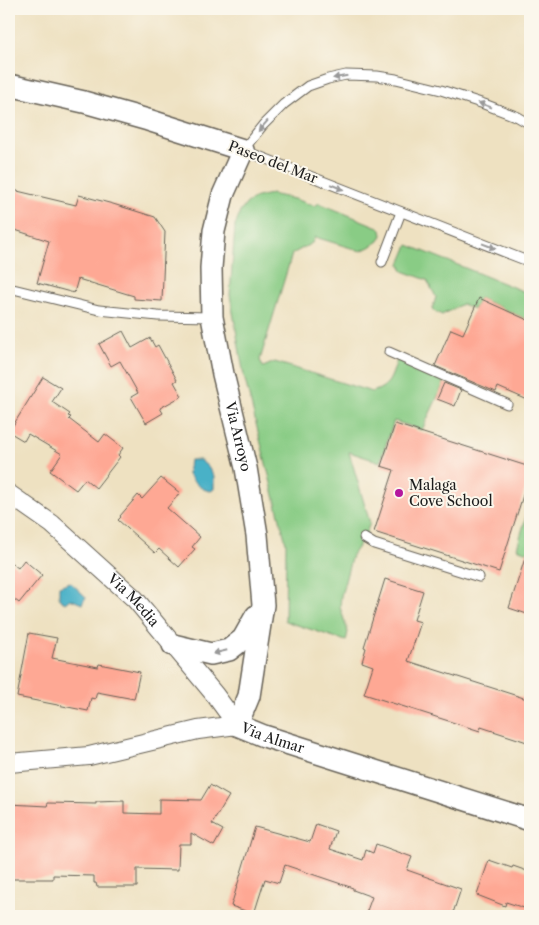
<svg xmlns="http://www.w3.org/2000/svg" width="539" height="925" font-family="'Libre Caslon Text',serif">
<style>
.green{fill:#89cc85;stroke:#527450}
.water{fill:#49b1c7;stroke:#326672}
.building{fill:#fea894}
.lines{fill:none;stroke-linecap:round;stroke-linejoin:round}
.service-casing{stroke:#666156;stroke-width:11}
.minor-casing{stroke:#666156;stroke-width:20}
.tertiary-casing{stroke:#666156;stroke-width:24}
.service{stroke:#fff;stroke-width:9}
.minor{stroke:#fff;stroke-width:18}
.tertiary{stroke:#fff;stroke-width:21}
.oneway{fill:#999}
.poi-dot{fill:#b5179e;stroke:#fbf7ec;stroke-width:2}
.labels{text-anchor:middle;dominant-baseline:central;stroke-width:4;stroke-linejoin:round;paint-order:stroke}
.street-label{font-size:14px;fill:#1c1c1c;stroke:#fbf7ec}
.poi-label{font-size:14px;fill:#1c1c1c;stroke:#fbf7ec;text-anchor:start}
</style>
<rect width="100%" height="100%" fill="#fbf7ec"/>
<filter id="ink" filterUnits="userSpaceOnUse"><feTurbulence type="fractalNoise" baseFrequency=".02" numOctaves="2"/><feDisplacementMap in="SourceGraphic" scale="10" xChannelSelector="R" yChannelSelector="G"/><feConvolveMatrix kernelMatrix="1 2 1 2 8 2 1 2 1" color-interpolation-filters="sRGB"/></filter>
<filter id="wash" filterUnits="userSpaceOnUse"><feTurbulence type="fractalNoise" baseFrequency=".0096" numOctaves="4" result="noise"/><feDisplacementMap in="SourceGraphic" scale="20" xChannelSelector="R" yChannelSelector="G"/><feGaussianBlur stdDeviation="1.12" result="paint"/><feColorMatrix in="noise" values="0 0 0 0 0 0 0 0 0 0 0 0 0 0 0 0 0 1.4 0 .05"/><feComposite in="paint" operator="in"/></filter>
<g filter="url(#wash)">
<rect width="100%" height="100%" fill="#eee1c1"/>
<!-- green -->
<g class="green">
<path d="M271,194L294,199L315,206L319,203L378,227L381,230L382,235L379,241L373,245L361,251L315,237L312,243L292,254L260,360L263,367L275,362L372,392C391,386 391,377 397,360L445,381L422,430L394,421L380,462L349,452L370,523L364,538L352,555L341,596L340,607L348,632L346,641L285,621L286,543L244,376L230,295L235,226L240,212L247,203L257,197Z"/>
<path d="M408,245L530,294V321L479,298L474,309L462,304L442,315L432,310L436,297L427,280L403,271L400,264Z"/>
<path d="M530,503V553L517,548Z"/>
</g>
<!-- water -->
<g class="water">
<path d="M190,460H200L208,467L214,477V489L211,491C200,490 194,482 188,474Z"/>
<path d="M70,582L86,597L82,604L70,599L65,603L59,599V586Z"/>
</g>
<g id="blocks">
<!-- building -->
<g class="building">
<path d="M9,189L76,205L79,195L113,204L155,217L165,232L162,301L134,299V296L78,279L74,293L37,283L49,241L9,228Z"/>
<path d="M479,298L530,321V401L498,387L496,392L435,366L451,329L463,334Z"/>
<path d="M123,331L132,348L150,338L155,347L158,345L177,380L174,382L182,396L160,408L163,413L146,423L131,397L138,393L120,361L111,366L99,344Z"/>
<path d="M43,377L61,388L52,402L70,414L68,416L71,417L69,419L99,442L105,434L123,448L118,455L120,457L96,488L85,479L76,490L50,471L62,454L28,434L24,441L9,432Z"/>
<path d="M444,383L461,390L455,406L437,399Z"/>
<path d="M395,424L530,467V473L499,572L374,532L394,470L381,466Z"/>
<path d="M161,478L180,493L167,508L200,537L192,547L195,549L179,567L159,549L155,553L118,520L121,517L120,516L138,495L142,499Z"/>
<path d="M527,552H530V615L509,608Z"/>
<path d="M24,560L42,575L19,603L9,595V561L18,568Z"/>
<path d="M385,579L423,591L414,620L421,622L408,661L530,700V743L481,727L480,731L364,694L373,666L362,662L366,648L364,647Z"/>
<path d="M29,633L57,638L52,658L98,667L99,664L140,672L134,699L97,692L95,699L91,698L88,711L17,697Z"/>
<path d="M210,785L229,796L212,824L223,830L214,846L191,833V844H179L178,870L137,869V887H97L96,883H94V876L53,875V879H9V804L47,806L48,803L96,804V802L124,801V813L159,814V799L201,800Z"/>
<path d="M316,824L336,831L330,849L363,860L366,850L373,853L376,844L412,857L407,870L461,889L452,916H365L372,897L353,890V888L285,865L279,883L265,879L254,914L231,906L255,827L310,842Z"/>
<path d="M489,860L512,868L513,866L530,872V910L506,902L505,906L477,895Z"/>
</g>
</g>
</g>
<g filter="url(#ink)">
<use href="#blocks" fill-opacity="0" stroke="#666156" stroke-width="1"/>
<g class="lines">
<defs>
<g id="service">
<path d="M530,124L518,117L484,104L441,90L396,79L377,76L346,75L328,79L308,86L284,104L263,125L243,150L530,262"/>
<path d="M382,262L401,212"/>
<path d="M9,288L99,310L158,316L212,317"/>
<path d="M389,352L507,404"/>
<path d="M364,538L374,544L479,577"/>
</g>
<g id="minor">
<path id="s1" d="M9,494L52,524L135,599L215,695L237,725L198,730L89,756L9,763"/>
</g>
<g id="tertiary">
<path id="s2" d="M9,85L84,102L148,120L243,150L223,195L214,231L211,268L212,317L223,374L246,468L257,535L263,605L249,696L237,725L264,736L530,820"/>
<path d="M173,645L211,654L229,650L243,639L256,616"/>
</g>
</defs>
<!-- service casing -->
<use href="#service" class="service-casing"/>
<!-- minor casing -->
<use href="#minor" class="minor-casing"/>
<!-- tertiary casing -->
<use href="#tertiary" class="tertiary-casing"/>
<!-- service -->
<use href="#service" class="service"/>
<!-- minor -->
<use href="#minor" class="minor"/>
<!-- tertiary -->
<use href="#tertiary" class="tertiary"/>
</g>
<!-- one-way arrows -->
<defs><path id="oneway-solid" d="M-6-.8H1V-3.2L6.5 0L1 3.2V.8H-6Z" transform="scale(1.25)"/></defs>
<g class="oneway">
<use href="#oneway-solid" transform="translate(340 77) rotate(170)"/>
<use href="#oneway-solid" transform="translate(485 105) rotate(-160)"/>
<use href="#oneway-solid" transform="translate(263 126) rotate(131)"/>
<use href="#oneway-solid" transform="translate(337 187) rotate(22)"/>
<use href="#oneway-solid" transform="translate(489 246) rotate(21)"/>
<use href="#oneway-solid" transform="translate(220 652) rotate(166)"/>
</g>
</g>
<!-- markers -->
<circle class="poi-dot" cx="399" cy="493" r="5"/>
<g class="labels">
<!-- street labels -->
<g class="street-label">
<text transform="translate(273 162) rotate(21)">Paseo del Mar</text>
<text stroke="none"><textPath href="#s2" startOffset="538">Via Arroyo</textPath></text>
<text stroke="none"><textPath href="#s1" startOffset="164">Via Media</textPath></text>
<text stroke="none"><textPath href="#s2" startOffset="870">Via Almar</textPath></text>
</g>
<!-- poi labels -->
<g class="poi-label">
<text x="409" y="485">Malaga<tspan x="409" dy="16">Cove School</tspan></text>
</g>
</g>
<!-- margin -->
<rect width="539" height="925" fill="none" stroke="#fbf7ec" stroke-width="30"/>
</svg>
